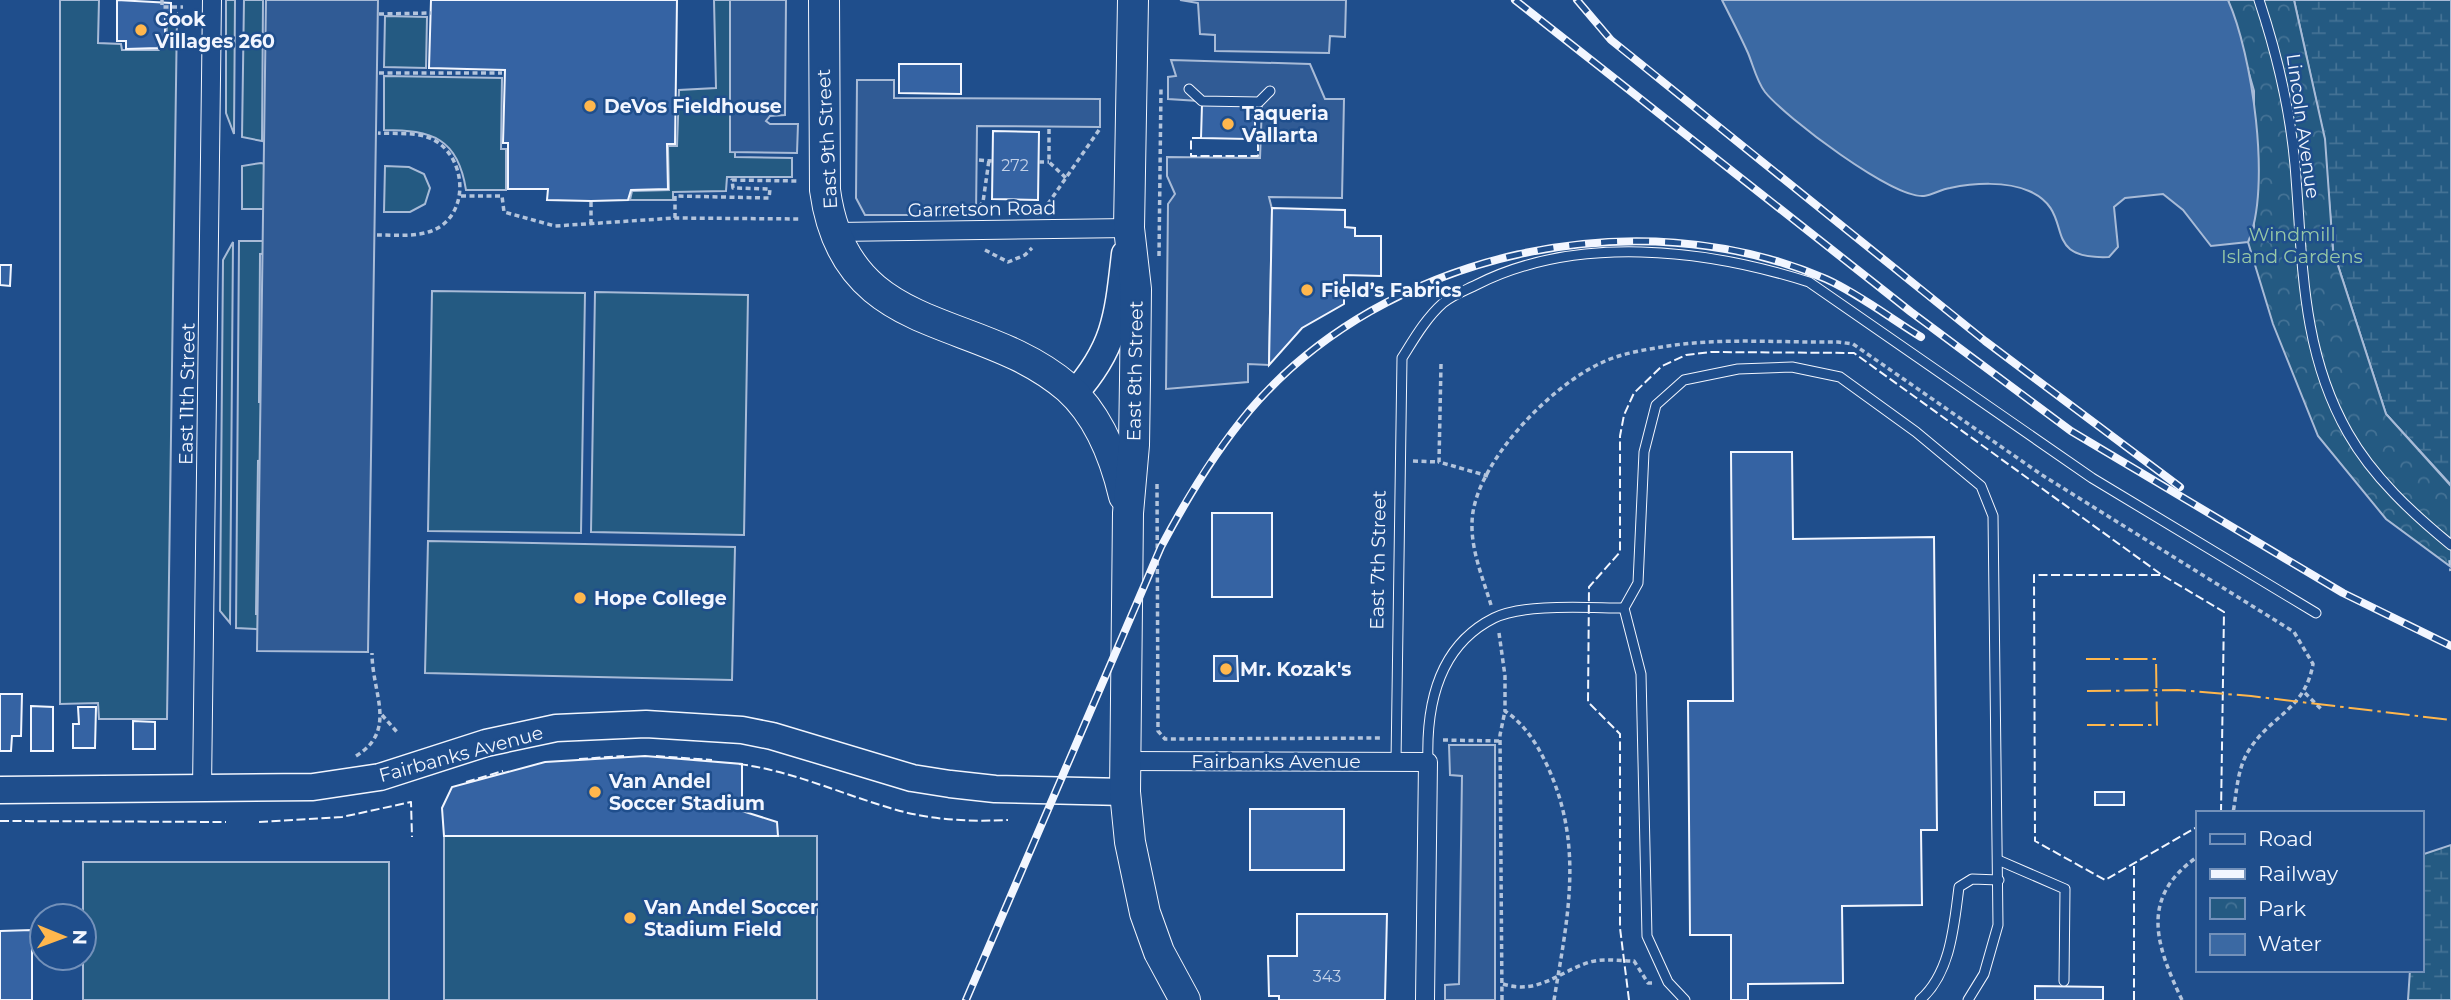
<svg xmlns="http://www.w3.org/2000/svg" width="2451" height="1000" font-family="Montserrat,sans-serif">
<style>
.green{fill:#245a82;stroke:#a8bbd7;stroke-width:2}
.wetland{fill:url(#wetland-marsh);stroke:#a8bbd7;stroke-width:2}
.park{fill:url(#park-crowns);stroke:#a8bbd7;stroke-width:2}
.parking{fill:#305b95;stroke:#a8bbd7;stroke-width:2}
.water{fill:#3b69a3;stroke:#a8bbd7;stroke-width:2}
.building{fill:#3563a3;stroke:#f2f6ff;stroke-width:2}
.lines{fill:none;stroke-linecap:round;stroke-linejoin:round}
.lane-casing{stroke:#f2f6ff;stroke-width:11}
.street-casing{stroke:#f2f6ff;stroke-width:20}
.secondary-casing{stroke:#f2f6ff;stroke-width:29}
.primary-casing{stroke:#f2f6ff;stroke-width:32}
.path{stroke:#b3c4dc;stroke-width:3.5;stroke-dasharray:5 3.5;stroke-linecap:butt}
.lane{stroke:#1f4e8c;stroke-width:9}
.street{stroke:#1f4e8c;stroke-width:18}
.secondary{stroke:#1f4e8c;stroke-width:26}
.primary{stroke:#1f4e8c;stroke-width:30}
.rail-casing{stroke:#f2f6ff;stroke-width:8}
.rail{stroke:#1f4e8c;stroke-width:5;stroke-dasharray:16;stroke-linecap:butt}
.fence{stroke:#f2f6ff;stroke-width:2;stroke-dasharray:9 3.5;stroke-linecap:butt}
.power{stroke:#ffb74d;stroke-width:2;stroke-dasharray:24 5 3.5 5;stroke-linecap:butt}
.poi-dot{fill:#ffb74d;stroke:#1f4e8c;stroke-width:2.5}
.labels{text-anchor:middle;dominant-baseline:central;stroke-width:5;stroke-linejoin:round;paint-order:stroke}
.number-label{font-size:16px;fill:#c3d1e8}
.poi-label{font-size:19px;font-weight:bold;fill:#f2f6ff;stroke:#1f4e8c;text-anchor:start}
.street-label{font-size:19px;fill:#f2f6ff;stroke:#1f4e8c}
.park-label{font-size:19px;fill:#97c8a6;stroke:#1f4e8c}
</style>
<defs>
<pattern id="wetland-marsh" width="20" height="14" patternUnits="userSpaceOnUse" patternTransform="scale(1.75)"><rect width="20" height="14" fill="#245a82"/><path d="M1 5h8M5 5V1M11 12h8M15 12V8" fill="none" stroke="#447295"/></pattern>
<pattern id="park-crowns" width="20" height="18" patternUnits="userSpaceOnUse" patternTransform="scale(1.75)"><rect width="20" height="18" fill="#245a82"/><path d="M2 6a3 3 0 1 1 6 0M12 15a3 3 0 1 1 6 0" fill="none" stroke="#447295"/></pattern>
</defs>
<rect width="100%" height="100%" fill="#1f4e8c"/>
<!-- green -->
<g class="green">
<path d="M60,0H99L98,43L121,44L122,50H159L160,44L166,43L167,21L177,14L167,719H99L98,703L60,704Z"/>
<path d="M226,0H235L234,134L226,113Z"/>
<path d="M244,0H263L262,141L242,137Z"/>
<path d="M714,0H737L735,157L792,158V177H727L726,191L673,192V200H630L632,191L669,190L668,146H677L679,90L716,88Z"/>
<path d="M385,16L427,17L426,68L384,67Z"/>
<path d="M384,76L502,78L501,149H506V190H466C458,138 432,130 384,130Z"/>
<path d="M261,163L270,165L269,209H242V166Z"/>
<path d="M385,166L409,167L424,174L430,188L425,204L410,212H384Z"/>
<path d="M239,241H278V253L260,254L259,402H276V459L258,461L256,614H275V630L236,628Z"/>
<path d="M233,242L230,623L220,611L223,260Z"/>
<path d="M432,291L585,293L581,533L428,531Z"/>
<path d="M595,292L748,295L744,535L591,532Z"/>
<path d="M428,541L735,547L732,680L425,673Z"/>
<rect x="444" y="836" width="373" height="164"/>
<rect x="83" y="862" width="306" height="138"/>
</g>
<!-- wetland -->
<g class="wetland">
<path d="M2294,0H2451V485L2386,414L2333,250L2324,137Z"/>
<path d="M2451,845V1000H2408L2410,970H2421V855Z"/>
</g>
<!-- park -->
<path class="park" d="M2228,0H2294L2325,139L2333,250L2386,414L2451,486V567L2386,519L2318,436L2273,324L2248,242L2254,227V91Z"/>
<!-- parking -->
<g class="parking">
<path d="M266,0H378L368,652L257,651Z"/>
<path d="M730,0H786L785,115L770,116L766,121L770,124H798L797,153L730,152Z"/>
<path d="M1180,0H1346L1345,37L1330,36L1329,53L1215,51V35L1200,34L1198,3Z"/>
<path d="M1171,60L1310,64L1325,99H1344L1342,198L1269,197L1272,209L1269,365L1248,364V382L1166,389L1168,204L1175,194L1167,176V157L1260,158L1262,105L1168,99V77L1176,76Z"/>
<path d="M857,80H894V98L1100,99V127L977,126L976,215H865L856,198Z"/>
<path d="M1449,745H1495V1000H1445V985L1459,984L1462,776L1450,775Z"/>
</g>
<!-- water -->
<path class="water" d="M1722,0H2228C2252,53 2272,188 2248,242L2211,246L2183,210L2163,194L2125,198L2114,207L2118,247L2109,257C2036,260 2079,213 2029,191C2006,181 1974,183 1950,188C1941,189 1933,195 1924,196C1893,199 1785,117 1765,92C1757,82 1753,65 1748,53C1740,35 1731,18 1722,0Z"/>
<!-- building -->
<g class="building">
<path d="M117,0L171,3V18H165V42H158V48L126,49V41H117Z"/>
<path d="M431,0H677L675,144H667L668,189L631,190L628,200L591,201L547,200L548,189H508V143H503L505,70L429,68Z"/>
<path d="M899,64H961V94L899,93Z"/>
<path d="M1202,104L1249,105L1248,115H1255V135L1248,134V139L1201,138Z"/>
<path d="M993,131L1039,132L1038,200L992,199Z"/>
<path d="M1272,208L1345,210V227L1355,228V236H1381V276L1344,275V304L1302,328L1269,365Z"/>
<path d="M0,265H11L10,286L0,285Z"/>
<path d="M1731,452H1792L1793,539L1934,537L1937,830H1921L1922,905L1842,906L1843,983L1748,984V1000H1731V935H1690L1688,701H1733Z"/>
<rect x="1212" y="513" width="60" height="84"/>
<path d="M1214,656H1237L1238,681H1214Z"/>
<path d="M0,694H22L21,736H12L11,751H0Z"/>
<path d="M31,706L53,707V751H31Z"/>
<path d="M78,707H96L95,748H73V724H79Z"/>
<path d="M133,721L155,722V749H133Z"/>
<path d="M645,756L742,764V811L777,822L778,836H444L442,808L452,787L545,762Z"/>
<rect x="2095" y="792" width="29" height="13"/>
<rect x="1250" y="809" width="94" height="61"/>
<path d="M1297,914H1387L1385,1000H1279V996H1269L1268,956H1297Z"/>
<path d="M32,930V1000H0V931Z"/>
<path d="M2035,986L2103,987V1000H2035Z"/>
</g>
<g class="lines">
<defs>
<g id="lane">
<path d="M2259,0C2277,54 2290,109 2295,165C2303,259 2300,349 2348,433C2373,477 2412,513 2451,545"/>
<path d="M1189,89L1202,101L1259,102L1270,91"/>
<path d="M1396,762L1402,358C1414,339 1426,318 1443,303C1452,295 1466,290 1476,285C1576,234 1705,249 1809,282L2092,478L2316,613"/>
<path d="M1428,762C1426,705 1438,646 1494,618C1525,603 1589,608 1624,608"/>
<path d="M1998,860L2065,889L2064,981"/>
<path d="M1685,1000L1668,982L1647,936L1641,674L1624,608L1638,583L1644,452L1656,405L1684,380L1738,369L1792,367L1840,377L1916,432L1981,486L1993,516L1998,925L1984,974L1968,1000"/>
<path d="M1920,1000C1951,973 1954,925 1959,887L1972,879L1999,880"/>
</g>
<g id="street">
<path d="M836,232L1129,228"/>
<path d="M1125,761L1428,762L1425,1000"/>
<path d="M202,789L212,0"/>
</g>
<g id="secondary">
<path d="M1074,394C1116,347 1118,315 1125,254"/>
<path d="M0,790L313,787L380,777L486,743L556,728L646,724L742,730L772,736L912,778L950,784L995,789L1125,792"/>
</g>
<g id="primary">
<path d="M824,0L825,190C845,340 979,311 1068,388C1098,415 1115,458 1124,496"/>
<path d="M1133,0L1129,228L1136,289L1135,380L1134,445L1128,513L1125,792L1130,842L1145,913L1159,952L1185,1000"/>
</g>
</defs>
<!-- lane casing -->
<use href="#lane" class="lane-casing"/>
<!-- street casing -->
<use href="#street" class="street-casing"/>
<!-- secondary casing -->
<use href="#secondary" class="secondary-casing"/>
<!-- primary casing -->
<use href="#primary" class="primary-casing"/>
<!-- path -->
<g class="path">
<path d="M162,0V7H183"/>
<path d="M379,14L431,13"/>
<path d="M379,73H502"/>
<path d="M1049,129V162L1066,178"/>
<path d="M979,160L992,161"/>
<path d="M1039,162H1049"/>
<path d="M461,196H502L504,212L555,226L675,218L801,219"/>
<path d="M979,207L983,202L989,160"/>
<path d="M1043,211L1099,130"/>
<path d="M675,218V196L769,198L770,189L733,188L732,180L797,181"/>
<path d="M591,224V201"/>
<path d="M377,235C398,235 424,238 441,226C472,204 463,149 427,137C413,132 393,134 378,133"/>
<path d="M985,250L1008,262L1025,255L1032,248"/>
<path d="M1159,256L1161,88"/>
<path d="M1441,364L1439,462L1488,476"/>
<path d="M1413,461L1439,462"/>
<path d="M1157,484L1158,731L1165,739L1383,738"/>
<path d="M2450,560L2451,571"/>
<path d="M1491,605C1482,575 1468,544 1473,512C1482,457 1551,386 1601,363C1619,354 1643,350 1662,347C1719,337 1781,343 1838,342L1853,344L2042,475L2294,632L2313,664C2305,710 2271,715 2249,750C2237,769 2237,791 2233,813"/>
<path d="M1499,633L1505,676V711C1524,724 1535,741 1545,761C1585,843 1568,915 1554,1000"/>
<path d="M2305,693L2322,710"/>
<path d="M382,715L397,732"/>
<path d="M1443,740L1500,741"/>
<path d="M356,756C398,730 372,694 372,653"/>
<path d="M1503,984C1539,995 1558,972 1590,962C1604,958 1621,961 1634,961L1648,983H1653"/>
<path d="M1502,1000L1500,735L1505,711"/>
<path d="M2182,1000C2156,945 2139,898 2197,857"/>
</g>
<!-- lane -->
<use href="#lane" class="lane"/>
<!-- street -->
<use href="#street" class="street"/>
<!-- secondary -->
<use href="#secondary" class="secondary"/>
<!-- primary -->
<use href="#primary" class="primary"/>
<defs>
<g id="rail">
<path d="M1515,0L1911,312L2071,431L2343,593L2451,646"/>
<path d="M1577,0L1611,40L1985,341L2180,487"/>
<path d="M966,1000L1161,547C1187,498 1214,453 1250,410C1385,252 1637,197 1826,279C1859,294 1890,318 1921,337"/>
</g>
</defs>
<!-- rail casing -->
<use href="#rail" class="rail-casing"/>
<!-- rail -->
<use href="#rail" class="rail"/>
<!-- fence -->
<g class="fence">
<path d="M1201,138H1191V156H1258V139H1248"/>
<path d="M2160,575H2034L2035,841L2105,880L2197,827"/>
<path d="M656,756L712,760"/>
<path d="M579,759L624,756"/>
<path d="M739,764C792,771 839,793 890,808C928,820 968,822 1008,820"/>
<path d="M466,782L503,771"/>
<path d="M0,821L226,822"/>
<path d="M259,822L342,817L411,802L412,837"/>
<path d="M1629,1000L1620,928V734L1588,702L1589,587L1620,552V436L1624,415L1634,393L1662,366L1686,355L1711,352L1854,353L2162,575L2224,612L2221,813"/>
<path d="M2134,1000V864"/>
</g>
<!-- power -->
<g class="power">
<path d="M2086,659H2156L2157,725H2087"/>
<path d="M2087,691L2178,690L2251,696L2451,720"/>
</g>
</g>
<!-- markers -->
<g class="poi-dot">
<circle cx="141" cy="30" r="7"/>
<circle cx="590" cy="106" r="7"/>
<circle cx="1228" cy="124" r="7"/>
<circle cx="1307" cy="290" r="7"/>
<circle cx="580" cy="598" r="7"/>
<circle cx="1226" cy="669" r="7"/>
<circle cx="595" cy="792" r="7"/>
<circle cx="630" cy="918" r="7"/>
</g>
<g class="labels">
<!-- number labels -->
<g class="number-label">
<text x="1015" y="165">272</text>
<text x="1327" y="976">343</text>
</g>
<!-- poi labels -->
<g class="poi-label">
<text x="155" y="19">Cook<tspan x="155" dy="22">Villages 260</tspan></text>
<text x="604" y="106">DeVos Fieldhouse</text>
<text x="1242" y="113">Taqueria<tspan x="1242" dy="22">Vallarta</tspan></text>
<text x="1321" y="290">Field’s Fabrics</text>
<text x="594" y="598">Hope College</text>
<text x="1240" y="669">Mr. Kozak's</text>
<text x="609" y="781">Van Andel<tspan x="609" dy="22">Soccer Stadium</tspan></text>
<text x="644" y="907">Van Andel Soccer<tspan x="644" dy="22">Stadium Field</tspan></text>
</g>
<!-- street labels -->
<g class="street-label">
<text transform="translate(2303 126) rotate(82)">Lincoln Avenue</text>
<text transform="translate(827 139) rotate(-93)">East 9th Street</text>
<text transform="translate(982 209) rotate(-1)">Garretson Road</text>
<text transform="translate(1135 371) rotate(-89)">East 8th Street</text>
<text transform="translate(187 394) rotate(-89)">East 11th Street</text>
<text transform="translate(1378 560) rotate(-89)">East 7th Street</text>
<text transform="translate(461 754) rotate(-15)">Fairbanks Avenue</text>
<text x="1276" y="761">Fairbanks Avenue</text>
</g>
<!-- park labels -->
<g class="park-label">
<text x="2292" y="234">Windmill<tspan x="2292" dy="22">Island Gardens</tspan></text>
</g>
</g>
<!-- legend -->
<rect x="2196" y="811" width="228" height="161" fill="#1f4e8c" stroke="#7391ba" stroke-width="2"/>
<rect x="2210" y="834" width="35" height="10" fill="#1f4e8c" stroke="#7391ba" stroke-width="2"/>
<text x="2258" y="846" font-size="21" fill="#f2f6ff">Road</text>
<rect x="2210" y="869" width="35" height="10" fill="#f2f6ff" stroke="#7391ba" stroke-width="2"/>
<text x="2258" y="881" font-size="21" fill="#f2f6ff">Railway</text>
<rect x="2210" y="898" width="35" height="21" fill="url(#park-crowns)" stroke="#7391ba" stroke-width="2"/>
<text x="2258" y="916" font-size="21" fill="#f2f6ff">Park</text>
<rect x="2210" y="934" width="35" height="21" fill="#3b69a3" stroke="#7391ba" stroke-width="2"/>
<text x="2258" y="951" font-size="21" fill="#f2f6ff">Water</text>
<!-- north arrow -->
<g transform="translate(63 937) rotate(91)"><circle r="33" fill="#1f4e8c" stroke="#7391ba" stroke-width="2"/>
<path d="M0-5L12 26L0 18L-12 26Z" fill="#ffb74d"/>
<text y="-10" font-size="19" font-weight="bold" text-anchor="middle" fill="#f2f6ff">N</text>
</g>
</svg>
